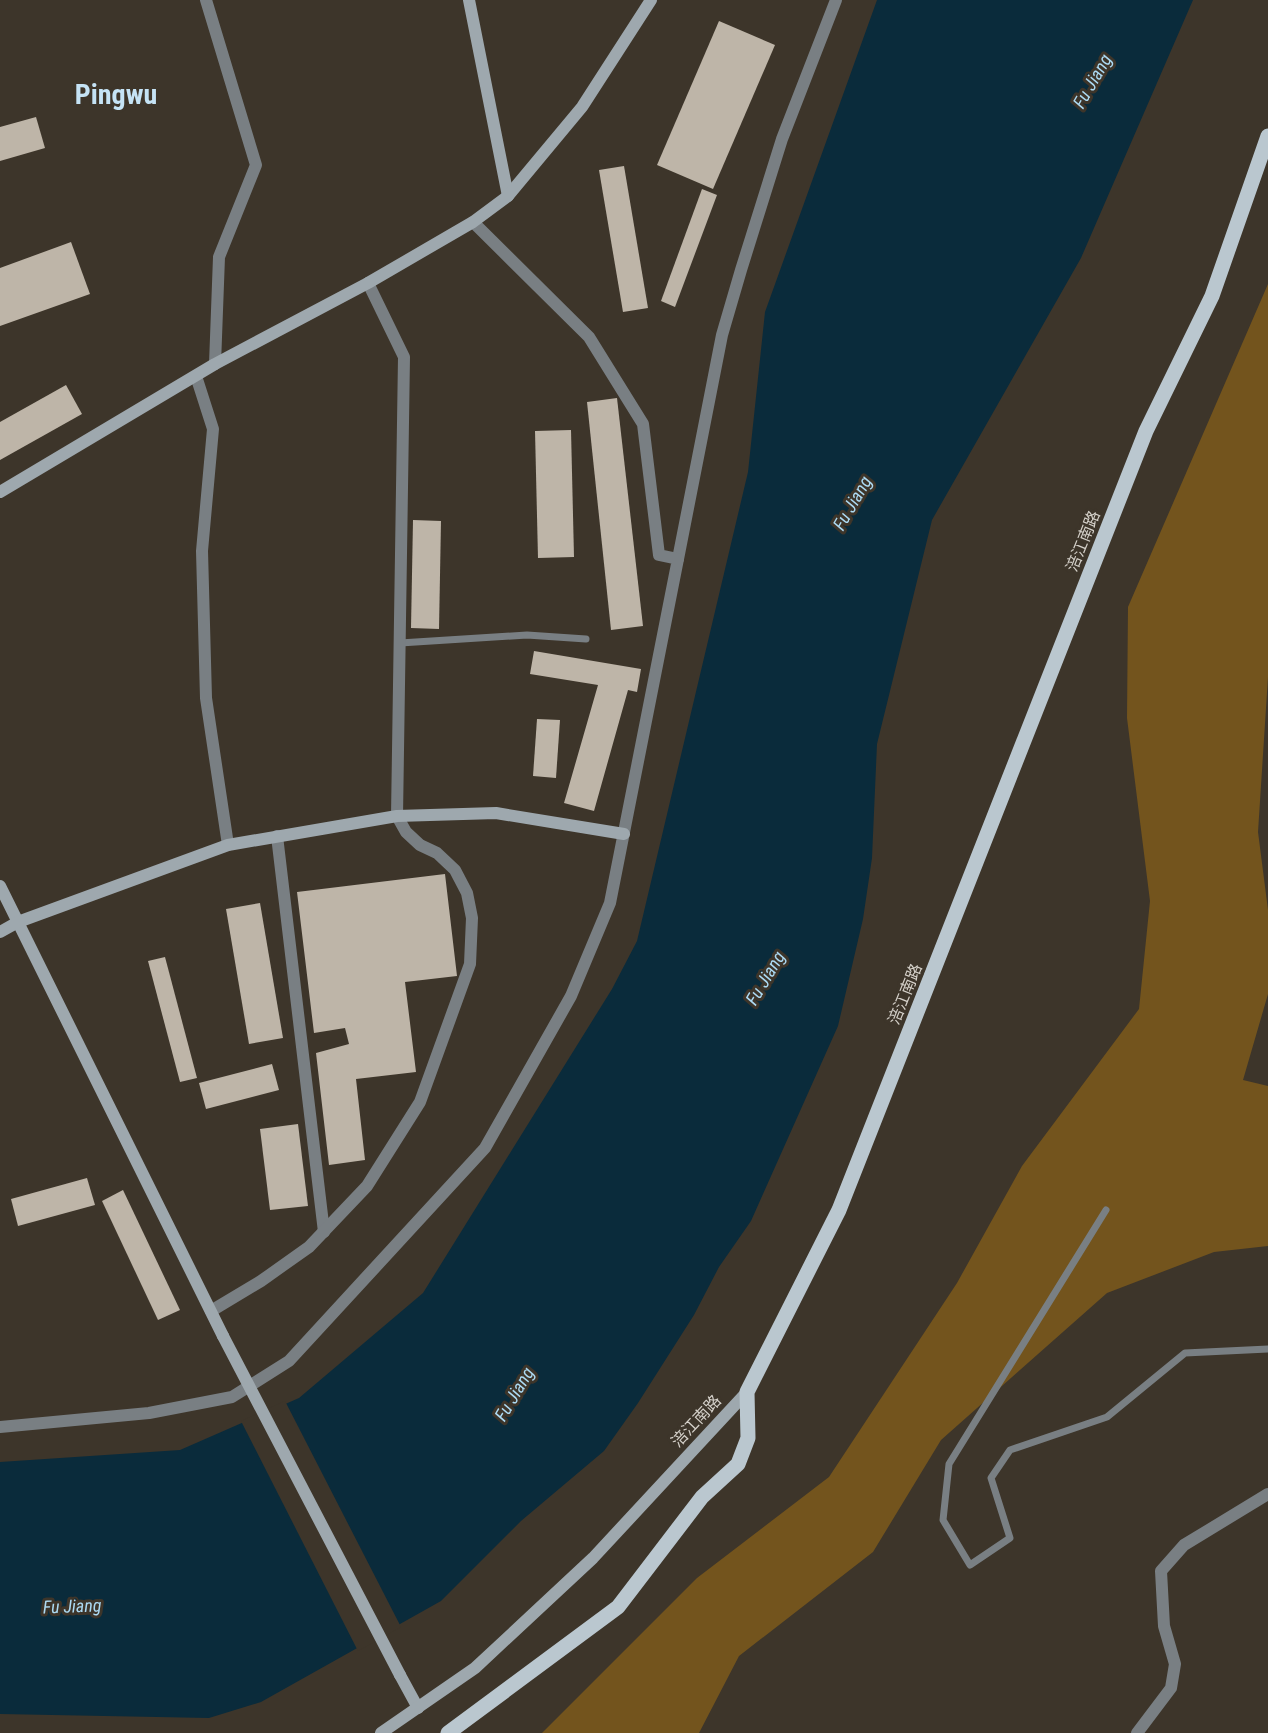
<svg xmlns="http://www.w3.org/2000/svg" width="1268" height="1733" font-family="'Roboto Condensed','Noto Sans SC',sans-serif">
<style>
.green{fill:#73541d}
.water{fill:#0a2b3b}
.pier{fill:#3d352a}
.building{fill:#beb5a8}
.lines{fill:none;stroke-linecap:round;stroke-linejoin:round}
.lane{stroke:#797f83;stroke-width:7}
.street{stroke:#797f83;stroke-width:12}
.secondary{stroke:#9ea8ae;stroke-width:12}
.primary{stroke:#bac7cf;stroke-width:15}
.secondary-bridge{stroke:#9ea8ae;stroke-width:12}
.labels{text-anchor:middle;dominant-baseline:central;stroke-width:6;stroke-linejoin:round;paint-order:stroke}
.street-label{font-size:16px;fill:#d6d2cb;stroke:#3d352a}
.water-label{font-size:18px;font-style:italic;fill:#acdaf3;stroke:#3d352a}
.town-label{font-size:28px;font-weight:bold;fill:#c5e3f5;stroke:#3d352a}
</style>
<rect width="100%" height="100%" fill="#3d352a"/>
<!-- green -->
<path class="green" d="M1268,284V677L1258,832L1268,910V994L1243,1080L1268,1086V1246L1214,1252L1107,1293L941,1440L873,1552L739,1656L699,1733H542L697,1578L829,1477L957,1283L1022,1166L1139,1009L1150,901L1127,718L1128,607Z"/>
<!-- water -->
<path class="water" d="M877,0H1193L1081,258L932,520L877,744L872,858L863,919L838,1026L751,1221L719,1267L694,1315L638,1403L604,1451L521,1521L441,1601L261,1702L209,1718L0,1714V1462L180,1450L299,1398L423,1293L612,989L637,941L748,472L765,312Z"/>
<!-- pier -->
<path class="pier" d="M285,1401L401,1627L358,1651L241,1421Z"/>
<!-- building -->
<g class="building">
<path d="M719,21L775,45L713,189L657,165Z"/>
<path d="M36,117L45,148L0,161V127Z"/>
<path d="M624,166L648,308L623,312L599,170Z"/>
<path d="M702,189L717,195L675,307L661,301Z"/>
<path d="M71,242L90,294L0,326V268Z"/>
<path d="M66,385L82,414L0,460V422Z"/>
<path d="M617,398L643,626L611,630L587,402Z"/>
<path d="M571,430L574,557L538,558L535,431Z"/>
<path d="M413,520L441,521L439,629L411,628Z"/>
<path d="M534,651L641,669L637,692L628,690L594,811L564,803L598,685L530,674Z"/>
<path d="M537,719L560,720L556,778L533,776Z"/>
<path d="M445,874L457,976L405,982L416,1072L356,1079L365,1160L329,1165L316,1053L349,1044L345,1028L314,1033L297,892Z"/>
<path d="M260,903L283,1038L249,1044L226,909Z"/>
<path d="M165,957L197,1078L180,1082L148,961Z"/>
<path d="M272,1064L279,1090L206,1109L199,1083Z"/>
<path d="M298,1124L308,1206L270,1210L260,1129Z"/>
<path d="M87,1178L95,1205L18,1226L11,1199Z"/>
<path d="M123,1190L180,1310L158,1320L102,1201Z"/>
</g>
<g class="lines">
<!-- lane -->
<g class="lane">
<path d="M400,643L527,635L586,639"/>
<path d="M1106,1210L949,1464L943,1520L970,1565L1010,1538L991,1478L1010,1450L1107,1417L1185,1353L1268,1349"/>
</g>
<!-- street -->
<g class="street">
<path d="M206,0L256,165L219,257L215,364"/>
<path d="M196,376L213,429L202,551L206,698L228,845"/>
<path d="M678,559L722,335L741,270L782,139L836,0"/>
<path d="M277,836L324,1232"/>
<path d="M211,1311L261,1281L309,1247L367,1186L420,1102L470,964L472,918L467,893L455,870L437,853L420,845L406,832L397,816L404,357L368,283"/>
<path d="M0,1427L149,1413L232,1397L289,1361L485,1148L571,996L610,903L678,559L659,555L643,424L589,337L473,222"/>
<path d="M1137,1733L1171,1688L1175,1664L1164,1626L1161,1571L1184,1545L1268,1494"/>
</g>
<!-- secondary -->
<g class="secondary">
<path d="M469,0L508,196"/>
<path d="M0,492L215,364L368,283L473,222L508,196L582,107L651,0"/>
<path d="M0,886L223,1336"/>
<path d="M0,932L18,922L228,845L397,816L496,813L624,834"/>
<path d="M400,1675L418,1708"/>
<path d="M381,1733L475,1668L593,1558L747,1392"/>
</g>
<!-- primary -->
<path class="primary" d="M448,1733L618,1607L702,1497L738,1464L748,1438L747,1392L839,1210L1146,431L1212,296L1268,136"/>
<!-- secondary-bridge -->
<path class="secondary-bridge" d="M223,1336L400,1675"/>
</g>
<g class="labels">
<!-- street labels -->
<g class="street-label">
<text transform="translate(1083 541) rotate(-68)">涪江南路</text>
<text transform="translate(905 994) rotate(-68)">涪江南路</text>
<text transform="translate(696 1421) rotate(-47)">涪江南路</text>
</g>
<!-- water labels -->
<g class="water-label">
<text transform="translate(1092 81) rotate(-60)">Fu Jiang</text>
<text transform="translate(852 503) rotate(-60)">Fu Jiang</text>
<text transform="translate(765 978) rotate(-59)">Fu Jiang</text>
<text transform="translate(514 1394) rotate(-59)">Fu Jiang</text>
<text transform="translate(72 1606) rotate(-2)">Fu Jiang</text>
</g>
<!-- town labels -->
<g class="town-label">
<text x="116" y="94">Pingwu</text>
</g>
</g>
</svg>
